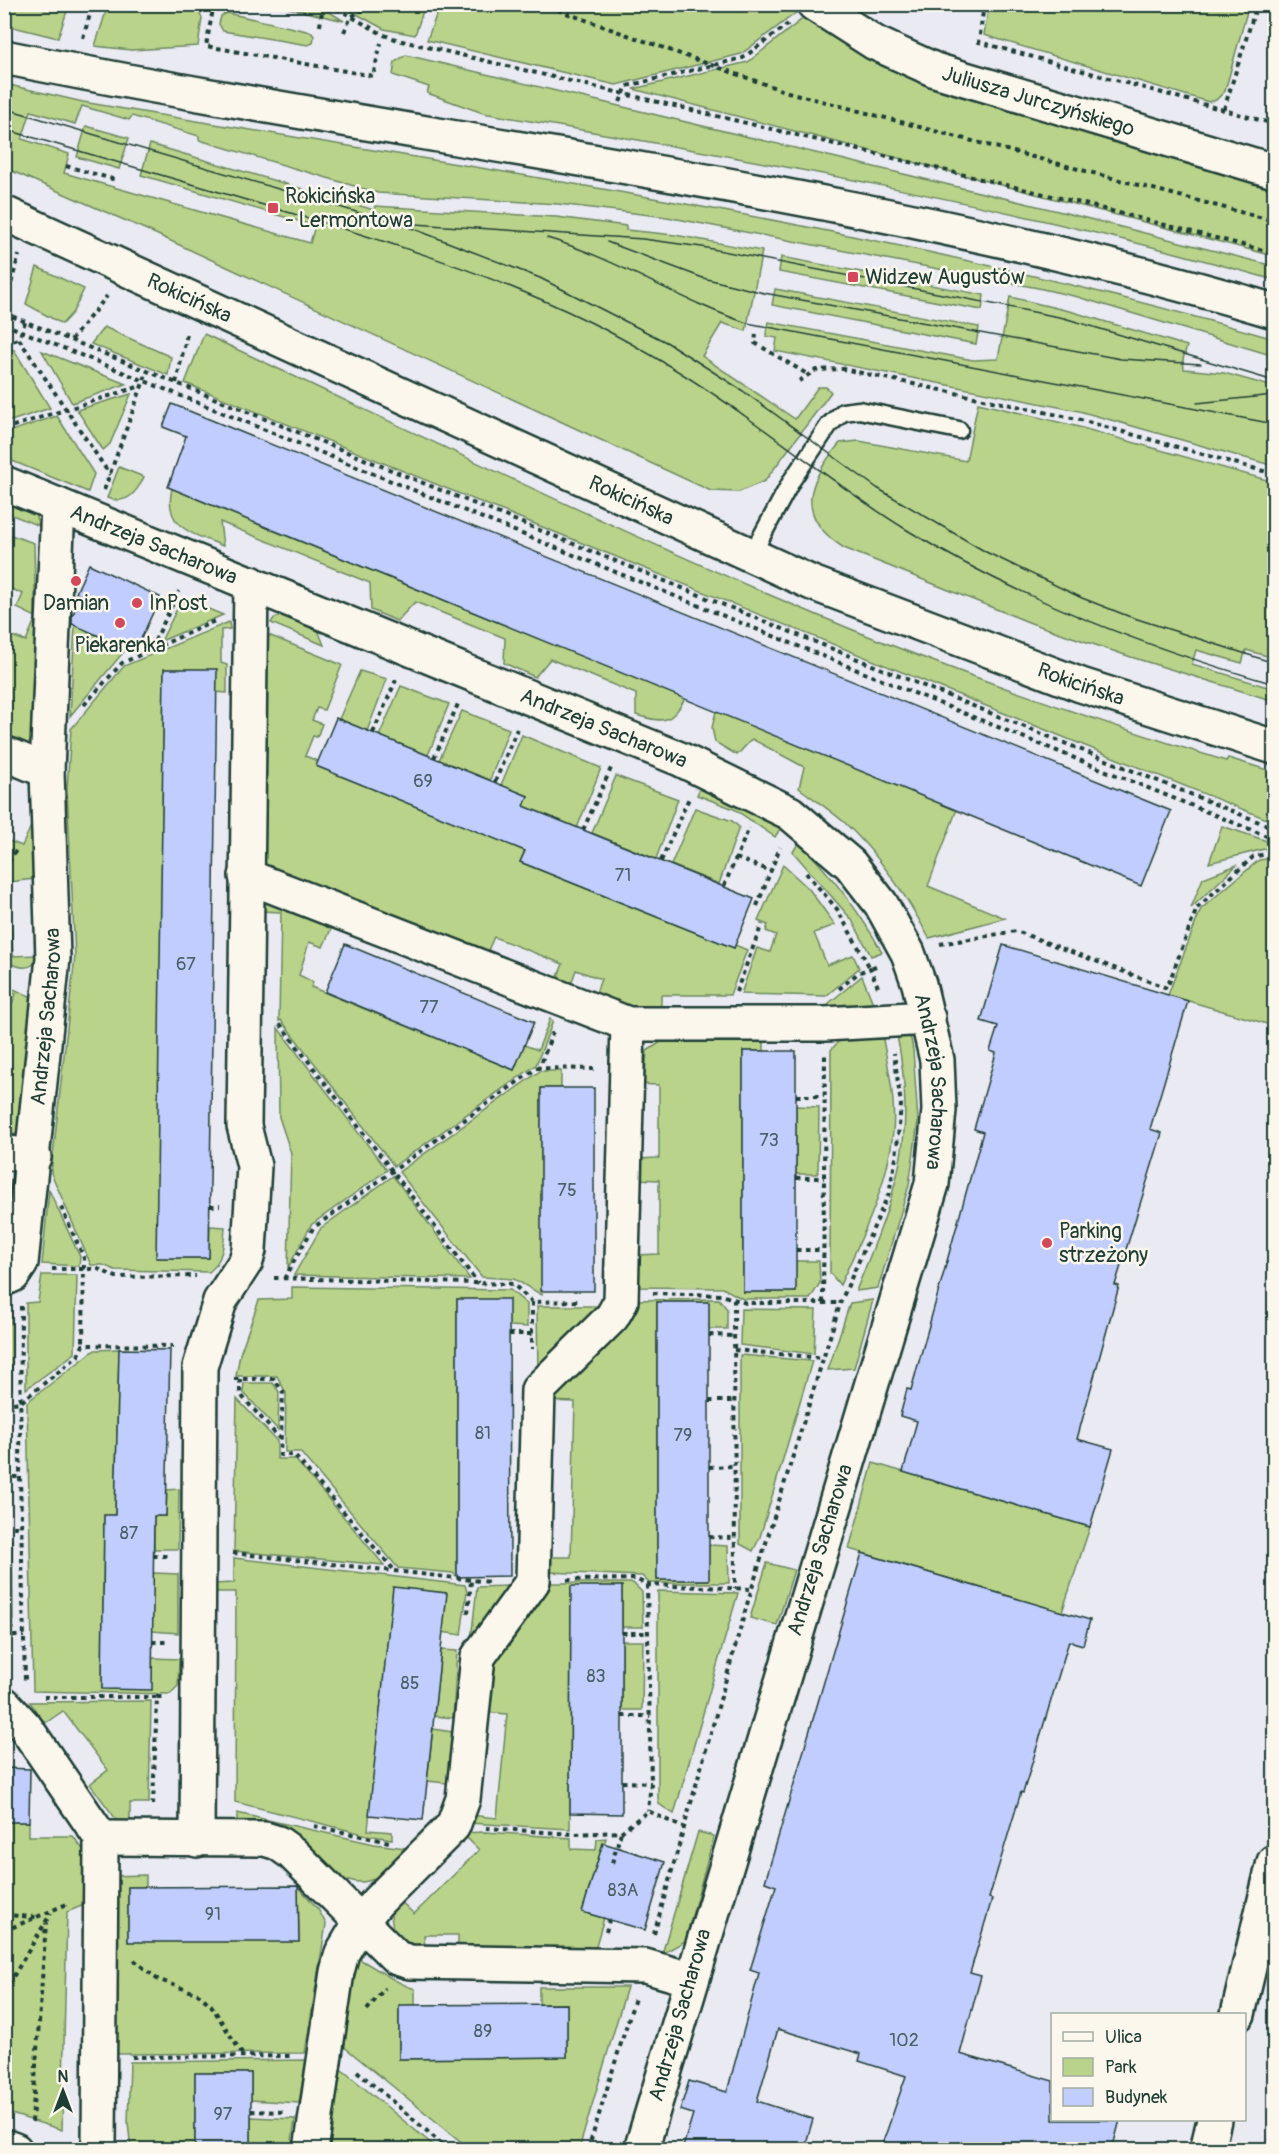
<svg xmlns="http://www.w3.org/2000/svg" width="1279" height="2154" font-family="Pangolin,sans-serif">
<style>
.green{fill:#bad38b;stroke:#6c8860;stroke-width:1.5}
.building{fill:#c2cdff;stroke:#1f3d34;stroke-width:1.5}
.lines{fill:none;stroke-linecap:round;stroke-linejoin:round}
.lane-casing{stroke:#1f3d34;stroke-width:21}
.street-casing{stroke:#1f3d34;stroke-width:38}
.secondary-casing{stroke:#1f3d34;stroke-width:38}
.path{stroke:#1f3d34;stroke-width:4;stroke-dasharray:4.5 4.5;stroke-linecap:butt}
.lane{stroke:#fbf7ec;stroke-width:16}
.street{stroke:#fbf7ec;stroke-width:33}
.secondary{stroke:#fbf7ec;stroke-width:33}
.tram{stroke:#1f3d34;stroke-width:1.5}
.poi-dot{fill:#d1495b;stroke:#fbf7ec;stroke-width:2}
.labels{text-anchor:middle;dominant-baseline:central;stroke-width:5;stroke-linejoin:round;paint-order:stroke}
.number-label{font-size:18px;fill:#486167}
.street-label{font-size:21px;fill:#1f3d34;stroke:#fbf7ec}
.poi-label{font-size:21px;fill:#1f3d34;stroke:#fbf7ec;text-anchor:start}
</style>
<rect width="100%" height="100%" fill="#eaeaf2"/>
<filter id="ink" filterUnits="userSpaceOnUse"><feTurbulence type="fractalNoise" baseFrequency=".0167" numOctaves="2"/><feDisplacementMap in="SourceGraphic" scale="12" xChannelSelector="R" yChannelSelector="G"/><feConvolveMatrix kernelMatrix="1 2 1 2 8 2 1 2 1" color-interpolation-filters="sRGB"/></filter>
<g filter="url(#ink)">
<!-- green -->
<g class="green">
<path d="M5,4H69V5L58,38L5,25Z"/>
<path d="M1236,4L1248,8L1225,91L1216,100L1209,102L984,35L989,5Z"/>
<path d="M108,5L184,4L197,7L202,18L198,46L131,50L95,46Z"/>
<path d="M276,5H318L344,21Z"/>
<path d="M340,5H425L415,35L384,29Z"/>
<path d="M786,5L797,12L741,54L616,85L427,40L440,5Z"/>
<path d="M227,13L311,32L314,36L313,43L308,45L223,31L219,24L221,16Z"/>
<path d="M805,17L987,103L1274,189V256L633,89L748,62Z"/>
<path d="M406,55L1062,212L1274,266V280C1015,205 750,159 483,113L427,93L429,87L393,75L395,62Z"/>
<path d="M5,84L83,102C482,170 885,225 1274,339V356L1078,297L1038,288L667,217L558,204L378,193L199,140V136L132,116L129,120L82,106L75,124L31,111L22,139L69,154L64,173L310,243L315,226L141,175L150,144L374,210L375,206L556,217L626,226V230L675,235L762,251L746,331L722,323L702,356L795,419L818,387H826L831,392L765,481L739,492L711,491L147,230L5,168Z"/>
<path d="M86,126L129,138L119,169L77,157Z"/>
<path d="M781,257L984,295L982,310L779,272Z"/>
<path d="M37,267L84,289L73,312L62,324L26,304Z"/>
<path d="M775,289L979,327L976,344L772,305Z"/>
<path d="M1010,297L1073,312L1187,346L1183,359L1184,369L1224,373L1274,387V466L1079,411L775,351L777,338L766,336L769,322L973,360L998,359Z"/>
<path d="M104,327L171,357L168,375L91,344Z"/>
<path d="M204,334C399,425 593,520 791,604C933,665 1079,716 1226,761L1228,758L1274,772V822L185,383Z"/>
<path d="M7,348L14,350L50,408L5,423L4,354Z"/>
<path d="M42,351L126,384L72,403Z"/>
<path d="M131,394L110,444L103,450L77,410Z"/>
<path d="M978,403L1075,426L1274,482V658L1246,650L1242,663L1196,650L1192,664L1274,689V701L1131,657L1031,623L844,548C794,516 807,482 840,443L859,441L966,461Z"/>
<path d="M57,416L94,474L88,492L5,458V433Z"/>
<path d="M119,467L144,477C136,494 126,505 107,498Z"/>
<path d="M172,488L218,508L685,698C672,724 662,723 636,715V694L550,659L535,677L504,663L505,638L415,602L397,621L371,610L370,583L220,522L223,546C193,533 163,529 172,488Z"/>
<path d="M5,502L35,514L39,526L5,512Z"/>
<path d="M5,533L34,543C36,611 35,678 33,745L26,750L5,741L4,638L6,634L26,641L36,617L17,608L23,594L5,586Z"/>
<path d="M182,598L223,615L161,641L182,599Z"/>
<path d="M288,613L316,625L324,645L271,623L274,618Z"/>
<path d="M229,622L230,629L221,630V663L227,665V693L216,692V670L164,669L157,1258H209L210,1226L225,1227C224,1243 223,1261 209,1272L115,1270L103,1265H91L51,1173L75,956L67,789L71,729L124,666Z"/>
<path d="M75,625L126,649L70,716Z"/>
<path d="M261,632L342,665L324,710L317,708L312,720L322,724L317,737L313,736L305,756L318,761L317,766L508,844L528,796L501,785L522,735L601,768L577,828L540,813L520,862L734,948L735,945L747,950L730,995H661V1013L593,1001L601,979L576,970L568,992L554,986L563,964L494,937L484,959L266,874L259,858Z"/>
<path d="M360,671L387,679L367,731L339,719Z"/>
<path d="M401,686L449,704L428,755L379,736Z"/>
<path d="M462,711L509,729L490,780L439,760Z"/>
<path d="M716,711L957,809L928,886L1005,918L929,938C907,896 879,855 844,822C830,810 814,799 799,788L804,767L752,739L737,755L715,742L712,728Z"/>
<path d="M616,776L678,799L656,859L592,833Z"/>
<path d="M702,783L768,816L780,829L775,837L734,809L697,795Z"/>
<path d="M695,808L732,821L739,827L719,884L671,865Z"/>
<path d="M32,824L34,879L9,882L13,956L38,955V961C26,972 17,966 5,961L4,839L22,846Z"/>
<path d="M1222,826L1270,842L1268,848L1209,863Z"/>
<path d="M799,842C832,876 859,910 882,952L871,956L852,920L793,852Z"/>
<path d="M1274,858V1026L1168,995L1201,909L1259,860Z"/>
<path d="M783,865L809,889L835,925L814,933L827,965L853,955L859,968L826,996L741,994L757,948L770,952L776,935L766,931L768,925L758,921Z"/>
<path d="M1237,865L1191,908L1203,878Z"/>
<path d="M272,900L335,920L323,947L309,942L299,975L313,982L311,987L514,1070L524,1045L538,1050L550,1019L553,1021L536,1065L394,1166L281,1020L279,1021L281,912L260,911L263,904Z"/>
<path d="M862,976L877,1013H829V1003Z"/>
<path d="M4,985L32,997L21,1118L18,1132L5,1140V1022L16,994L5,989Z"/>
<path d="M278,1028L387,1170L311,1225L288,1268L291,1153L279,1117Z"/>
<path d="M764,1033V1051H743V1292H795L796,1261H819L820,1283L810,1299H743L723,1288L637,1287L636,1255L659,1254V1180L636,1179V1159L659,1158V1085L636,1084V1078L645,1076L647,1051L672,1035Z"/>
<path d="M845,1034L882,1035C888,1065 896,1101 893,1132C888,1186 862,1237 840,1285L830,1273L831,1050Z"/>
<path d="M905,1034L911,1039L913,1050L918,1121L913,1158L909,1185L878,1288L856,1291C895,1194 918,1142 897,1035Z"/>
<path d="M540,1071H561V1088H541L542,1295L514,1279L482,1277L399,1172Z"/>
<path d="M796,1106L819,1107L818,1174H796Z"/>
<path d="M393,1176L470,1279L294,1275L321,1228Z"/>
<path d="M49,1190L80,1257L79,1266L42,1264Z"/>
<path d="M42,1275H77L75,1353L26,1389V1303L38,1302Z"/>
<path d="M292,1287L510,1290L527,1304V1327L509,1326L457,1299V1577L453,1573L398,1568L300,1452H285L286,1393L277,1376H236L240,1354L259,1300L292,1299Z"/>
<path d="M5,1291H11L12,1390H5Z"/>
<path d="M719,1299L727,1309V1329H709L708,1302H657V1580H708L709,1545L728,1546L729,1583H649L642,1576L548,1572V1557H571L575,1402L549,1401L633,1300Z"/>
<path d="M873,1300L854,1368L828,1370L850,1303Z"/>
<path d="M537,1306H608L538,1372Z"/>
<path d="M741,1309L816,1310L814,1354L740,1345Z"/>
<path d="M119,1349L115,1515L104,1516L102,1688L152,1658L179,1659L178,1686L170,1694L33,1691L27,1402L95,1350Z"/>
<path d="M740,1355L812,1361L760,1537L753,1551L740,1544Z"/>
<path d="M244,1383H273L279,1392L278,1430L243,1392Z"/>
<path d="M237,1399L277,1441V1459H295L384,1565L234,1551Z"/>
<path d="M873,1463L1090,1527L1062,1612L849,1549Z"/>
<path d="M179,1489L178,1549H154V1516H166L167,1490Z"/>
<path d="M4,1540H12L13,1629H5Z"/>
<path d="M234,1558L465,1585L467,1592L461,1635L442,1632L393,1588L368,1830L392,1832V1839L367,1835L235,1802L236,1592H212L213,1584L234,1583Z"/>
<path d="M767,1563L794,1570L777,1625L750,1618Z"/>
<path d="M153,1573L178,1574V1633L152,1631Z"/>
<path d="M543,1583H633L642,1592L643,1627H622V1586L571,1587L570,1829L469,1823L470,1815L497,1818L507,1714L483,1712L490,1666Z"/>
<path d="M508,1586L471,1640L477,1587Z"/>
<path d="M658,1591L738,1593L674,1814L659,1804L658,1798Z"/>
<path d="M622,1641H643L642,1710H622Z"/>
<path d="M441,1650L457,1651L453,1718L434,1716Z"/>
<path d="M151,1701L149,1803H130V1827L118,1822L90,1784L108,1770L63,1711L44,1724L30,1702Z"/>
<path d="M433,1729L452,1732L447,1783L427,1781Z"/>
<path d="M237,1813L374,1844L406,1848C387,1866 376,1889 349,1880L345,1886L237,1827Z"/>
<path d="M5,1822H29V1836H73L87,1855L91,1902L67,1912L62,2130L5,2112Z"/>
<path d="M485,1832L571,1838V1849L596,1850L597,1839L606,1838L582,1912L604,1918L594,1952L458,1950V1935H424L425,1950L404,1945L394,1937L390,1908L397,1898L414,1914L479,1850L462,1833Z"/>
<path d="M698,1832L714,1836L685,1941L662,1954Z"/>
<path d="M146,1875V1887H128V1941H299L298,1886L318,1909L326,1924L305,2053L107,2054L110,1876Z"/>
<path d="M353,1956C375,1966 392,1982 415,1989V2005L399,2006V2059L567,2057V2004H539V1987H627L579,2149H470L337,2041Z"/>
<path d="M306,2060L299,2103L251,2100V2073H195V2150L131,2149L128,2123L130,2062Z"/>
<path d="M339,2068L346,2073L438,2149L322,2150Z"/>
<path d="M251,2117L295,2119L291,2148H251Z"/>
</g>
<!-- building -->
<g class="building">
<path d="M172,404L1171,811L1141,886L168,487L186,436L163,427Z"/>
<path d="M89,564L160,597L135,652L72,624V616L82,596L76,593Z"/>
<path d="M164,669H217L209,1258H156Z"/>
<path d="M336,718L528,796L524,806L754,899L734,948L520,862L525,851L316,766Z"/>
<path d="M345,944L534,1022L514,1070L325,992Z"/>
<path d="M1003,945L1188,1001L1150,1129L1162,1133L1115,1285L1119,1286L1077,1439L1113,1449L1090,1527L903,1472L917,1421L900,1416L907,1389L911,1390L983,1132L974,1129L996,1053L990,1051L998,1026L981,1021Z"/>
<rect x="743" y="1051" width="53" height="241"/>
<rect x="541" y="1088" width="53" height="203"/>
<path d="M457,1299H509L510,1576L457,1577Z"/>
<rect x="657" y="1302" width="52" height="278"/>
<path d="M119,1349L170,1350L166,1516H154L152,1690L102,1689L104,1515H115Z"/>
<path d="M862,1553L1090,1620L1083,1645L1069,1641L1023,1793L1021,1792L989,1898L992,1899L970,1973L981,1976L960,2054L1053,2081V2120H1120L1112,2150H906L883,2142L906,2076L859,2061L861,2054L778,2029L757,2101L813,2119L804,2150H682L693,2114L680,2110L689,2081L727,2092L759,1973L750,1970L776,1886L765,1882Z"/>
<path d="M571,1586H622V1814L570,1813Z"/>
<path d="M393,1587L447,1593L423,1820L369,1815Z"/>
<path d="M4,1768L30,1769L29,1822H4Z"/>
<path d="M603,1843L665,1862L645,1930L582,1912Z"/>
<path d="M298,1886L299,1942H128V1887Z"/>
<path d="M567,2004V2057L399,2059V2005Z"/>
<rect x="195" y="2073" width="56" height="77"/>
</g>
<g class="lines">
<defs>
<path id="lane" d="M751,556L792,480L829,425L843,412L859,410L959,430"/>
<g id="street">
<path id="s1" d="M814,4L875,43L935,70L1274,171"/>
<path id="s2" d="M4,483L680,759L790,813L850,864L881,904L908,953L919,984L937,1060L939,1110L932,1184L641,2150"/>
<path d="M4,753L47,771"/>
<path d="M246,876L628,1024H825L928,1018"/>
<path d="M4,1152L34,1157"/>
<path id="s3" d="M4,1279L13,1275L21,1263L53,958L47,771L58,505"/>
<path d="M4,1704L26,1728L101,1838L99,2150"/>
<path d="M101,1838L265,1839L278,1843L292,1853L397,1958L410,1962L645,1966L690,1979"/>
<path d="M197,1840L200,1367L220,1301L246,1261L249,1250L254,1166L244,1126L251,583"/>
<path d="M4,2146L15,2150"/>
<path d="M311,2150L337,1972L342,1953L360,1923L377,1902L453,1826L463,1799L478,1657L533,1581L538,1390L612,1317L621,1301L628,1024"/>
</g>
<g id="secondary">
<path d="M4,57C427,143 860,187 1274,311"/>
<path id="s4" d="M4,213L812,583L1081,685L1274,747"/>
<path d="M1238,2014L1274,1862"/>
<path d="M1207,2150L1214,2120"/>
</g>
</defs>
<!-- lane casing -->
<use href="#lane" class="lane-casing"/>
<!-- street casing -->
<use href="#street" class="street-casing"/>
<!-- secondary casing -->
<use href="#secondary" class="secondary-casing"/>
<!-- path -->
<g class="path">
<path d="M214,4L206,46L373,76L381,43"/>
<path d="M329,4L384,35L398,40L1065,199L1274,253"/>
<path d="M541,4L784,91L1274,221"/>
<path d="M984,4L979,42L1274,124"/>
<path d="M320,26L323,4"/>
<path d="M344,32L351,17L372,4"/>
<path d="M83,38L93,4"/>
<path d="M620,102L627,86L743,58L788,24"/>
<path d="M1224,109L1257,4"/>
<path d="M66,166L116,180"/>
<path d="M4,309L19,255"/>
<path d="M4,313L1274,828"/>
<path d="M25,322L19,339L110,475"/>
<path d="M4,324L1274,839"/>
<path d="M756,334L755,343L807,374"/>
<path d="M71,340L107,296"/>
<path d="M4,343L19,339"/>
<path d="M799,381L816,370L843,369L1077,419L1274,474"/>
<path d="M176,383L187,334"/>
<path d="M4,429L141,386"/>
<path d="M104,490L147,372"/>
<path d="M151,649L179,591"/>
<path d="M84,705L122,663L217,620"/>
<path d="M373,733L396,680"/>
<path d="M434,758L458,704"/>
<path d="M495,782L517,729"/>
<path d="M583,830L612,766"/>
<path d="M736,858L771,871"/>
<path d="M661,861L689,798"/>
<path d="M4,870L16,850"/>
<path d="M806,873L837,909L870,968L879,965"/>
<path d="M724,886L749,828"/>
<path d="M757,906L780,847"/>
<path d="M940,944L1016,931L1167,988L1197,908L1253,857L1274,852"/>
<path d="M839,989L858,973L870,968L878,987"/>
<path d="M736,992L762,924"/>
<path d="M280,1024L478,1283"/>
<path d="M536,1068L594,1069"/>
<path d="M796,1096H824"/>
<path d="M796,1178H824"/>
<path d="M210,1206H220"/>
<path d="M61,1207L84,1258L83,1345"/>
<path d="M796,1250H823"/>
<path d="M52,1269H98L116,1277L196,1276"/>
<path d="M274,1278L513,1284L532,1302L580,1301"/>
<path d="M284,1279L313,1228L540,1066L554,1029"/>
<path d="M653,1293L721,1295L746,1303H840"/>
<path d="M734,1299L735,1589"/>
<path d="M532,1302V1349"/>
<path d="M823,1303L825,1055"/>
<path d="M21,1306L20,1477L25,1680"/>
<path d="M509,1334H532"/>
<path d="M709,1335L734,1336"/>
<path d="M734,1350L823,1358"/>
<path d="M234,1379H274L283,1392L280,1455H294L395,1571"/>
<path d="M240,1379V1394L280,1439"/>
<path d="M709,1401H734"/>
<path d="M4,1404L21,1402L78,1356L83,1345L173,1346"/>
<path d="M709,1467L734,1466"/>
<path d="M4,1477H20"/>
<path d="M4,1527H21"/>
<path d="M709,1537L734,1538"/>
<path d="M233,1553L491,1582"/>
<path d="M153,1556H167"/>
<path d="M567,1580L636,1579L647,1585L753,1589"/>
<path d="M647,1585L651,1783L648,1811"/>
<path d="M468,1613L471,1581"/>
<path d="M622,1633H649"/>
<path d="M4,1636H24"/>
<path d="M152,1642H166"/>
<path d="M44,1697H157"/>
<path d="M622,1716H650"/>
<path d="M622,1782L651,1783"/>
<path d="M153,1805L157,1697H165"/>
<path d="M314,1826L389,1842"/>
<path d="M486,1828L573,1834L621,1832L648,1811L684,1828"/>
<path d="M612,1863L621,1832"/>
<path d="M4,1915L36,1917"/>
<path d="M4,1931L67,1904"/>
<path d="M606,1932L609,1920"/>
<path d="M654,1934L748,1601L841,1301L889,1193L896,1158L901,1105L894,1053"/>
<path d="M134,1960L157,1979L198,1994L211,2005L244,2057"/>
<path d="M4,1992L51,1913"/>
<path d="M367,2010L385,1988"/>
<path d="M132,2057L293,2056"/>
<path d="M357,2071L449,2150"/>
<path d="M251,2111L284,2112"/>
<path d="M32,2122L46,1923"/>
<path d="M588,2150L635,1998"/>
</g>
<!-- lane -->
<use href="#lane" class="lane"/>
<!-- street -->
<use href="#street" class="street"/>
<!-- secondary -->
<use href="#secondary" class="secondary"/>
<!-- tram -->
<g class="tram">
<path d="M4,108L414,229L540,278L668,343L743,391L877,488L986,552L1082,598L1128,616L1274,663"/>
<path d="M4,129C90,154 175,179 260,204C373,237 484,270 590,322C646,350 701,384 752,421C803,457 853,497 907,530C1021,600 1146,647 1274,684"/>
<path d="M415,224L643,239L702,247L1064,318L1274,381"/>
<path d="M547,238C616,258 678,300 747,323L1274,424"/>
<path d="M607,242L703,278L764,293L1121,359L1201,364"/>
<path d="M1197,403L1274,395"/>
</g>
</g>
</g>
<!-- markers -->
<g class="poi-dot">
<rect x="267" y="202" width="12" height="12" rx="3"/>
<rect x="847" y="271" width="12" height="12" rx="3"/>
<circle cx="76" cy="581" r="6"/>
<circle cx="137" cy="603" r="6"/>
<circle cx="120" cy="623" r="6"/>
<circle cx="1047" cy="1243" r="6"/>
</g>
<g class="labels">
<!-- number labels -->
<g class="number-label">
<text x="423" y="781">69</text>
<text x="623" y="875">71</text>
<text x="186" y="964">67</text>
<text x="429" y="1007">77</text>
<text x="769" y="1140">73</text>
<text x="567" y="1190">75</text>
<text x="483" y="1433">81</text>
<text x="683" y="1435">79</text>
<text x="129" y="1533">87</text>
<text x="596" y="1676">83</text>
<text x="410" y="1683">85</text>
<text x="623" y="1890">83A</text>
<text x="213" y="1914">91</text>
<text x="483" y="2031">89</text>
<text x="904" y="2040">102</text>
<text x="223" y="2114">97</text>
</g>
<!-- street labels -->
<g class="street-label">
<text stroke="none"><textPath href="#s1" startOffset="246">Juliusza Jurczyńskiego</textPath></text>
<text stroke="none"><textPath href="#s4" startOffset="204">Rokicińska</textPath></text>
<text stroke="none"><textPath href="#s4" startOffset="690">Rokicińska</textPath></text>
<text stroke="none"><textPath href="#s2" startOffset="162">Andrzeja Sacharowa</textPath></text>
<text stroke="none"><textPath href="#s4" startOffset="1176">Rokicińska</textPath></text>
<text stroke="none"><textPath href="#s2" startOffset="648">Andrzeja Sacharowa</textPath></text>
<text stroke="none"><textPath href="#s3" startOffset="272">Andrzeja Sacharowa</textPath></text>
<text stroke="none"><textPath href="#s2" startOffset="1170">Andrzeja Sacharowa</textPath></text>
<text transform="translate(820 1550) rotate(-73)">Andrzeja Sacharowa</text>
<text transform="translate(680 2015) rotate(-74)">Andrzeja Sacharowa</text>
</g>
<!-- poi labels -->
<g class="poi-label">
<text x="285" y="196">Rokicińska<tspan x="285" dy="24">- Lermontowa</tspan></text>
<text x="865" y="277">Widzew Augustów</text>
<text x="76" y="603" text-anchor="middle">Damian</text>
<text x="149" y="603">InPost</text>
<text x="120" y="645" text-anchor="middle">Piekarenka</text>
<text x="1059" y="1231">Parking<tspan x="1059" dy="24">strzeżony</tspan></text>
</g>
</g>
<!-- margin -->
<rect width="1279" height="2154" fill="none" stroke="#fbf7ec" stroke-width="24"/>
<rect x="12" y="12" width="1255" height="2130" fill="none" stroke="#1f3d34" stroke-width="2" filter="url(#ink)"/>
<!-- legend -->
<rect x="1051" y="2013" width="195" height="108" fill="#fbf7ec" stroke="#a3ada2" stroke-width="1.5"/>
<rect x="1063" y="2032" width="30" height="9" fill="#fbf7ec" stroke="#a3ada2" stroke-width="1.5"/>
<text x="1105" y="2043" font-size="18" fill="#1f3d34">Ulica</text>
<rect x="1063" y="2058" width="30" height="18" fill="#bad38b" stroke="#a3ada2" stroke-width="1.5"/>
<text x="1105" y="2073" font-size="18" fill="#1f3d34">Park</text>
<rect x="1063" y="2088" width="30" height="18" fill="#c2cdff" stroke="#a3ada2" stroke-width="1.5"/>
<text x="1105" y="2103" font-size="18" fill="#1f3d34">Budynek</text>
<!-- north arrow -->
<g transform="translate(63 2091)" stroke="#fbf7ec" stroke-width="4.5" paint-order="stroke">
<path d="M0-4.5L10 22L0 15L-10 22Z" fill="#1f3d34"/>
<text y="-9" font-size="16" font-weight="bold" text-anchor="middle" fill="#1f3d34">N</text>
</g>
</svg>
